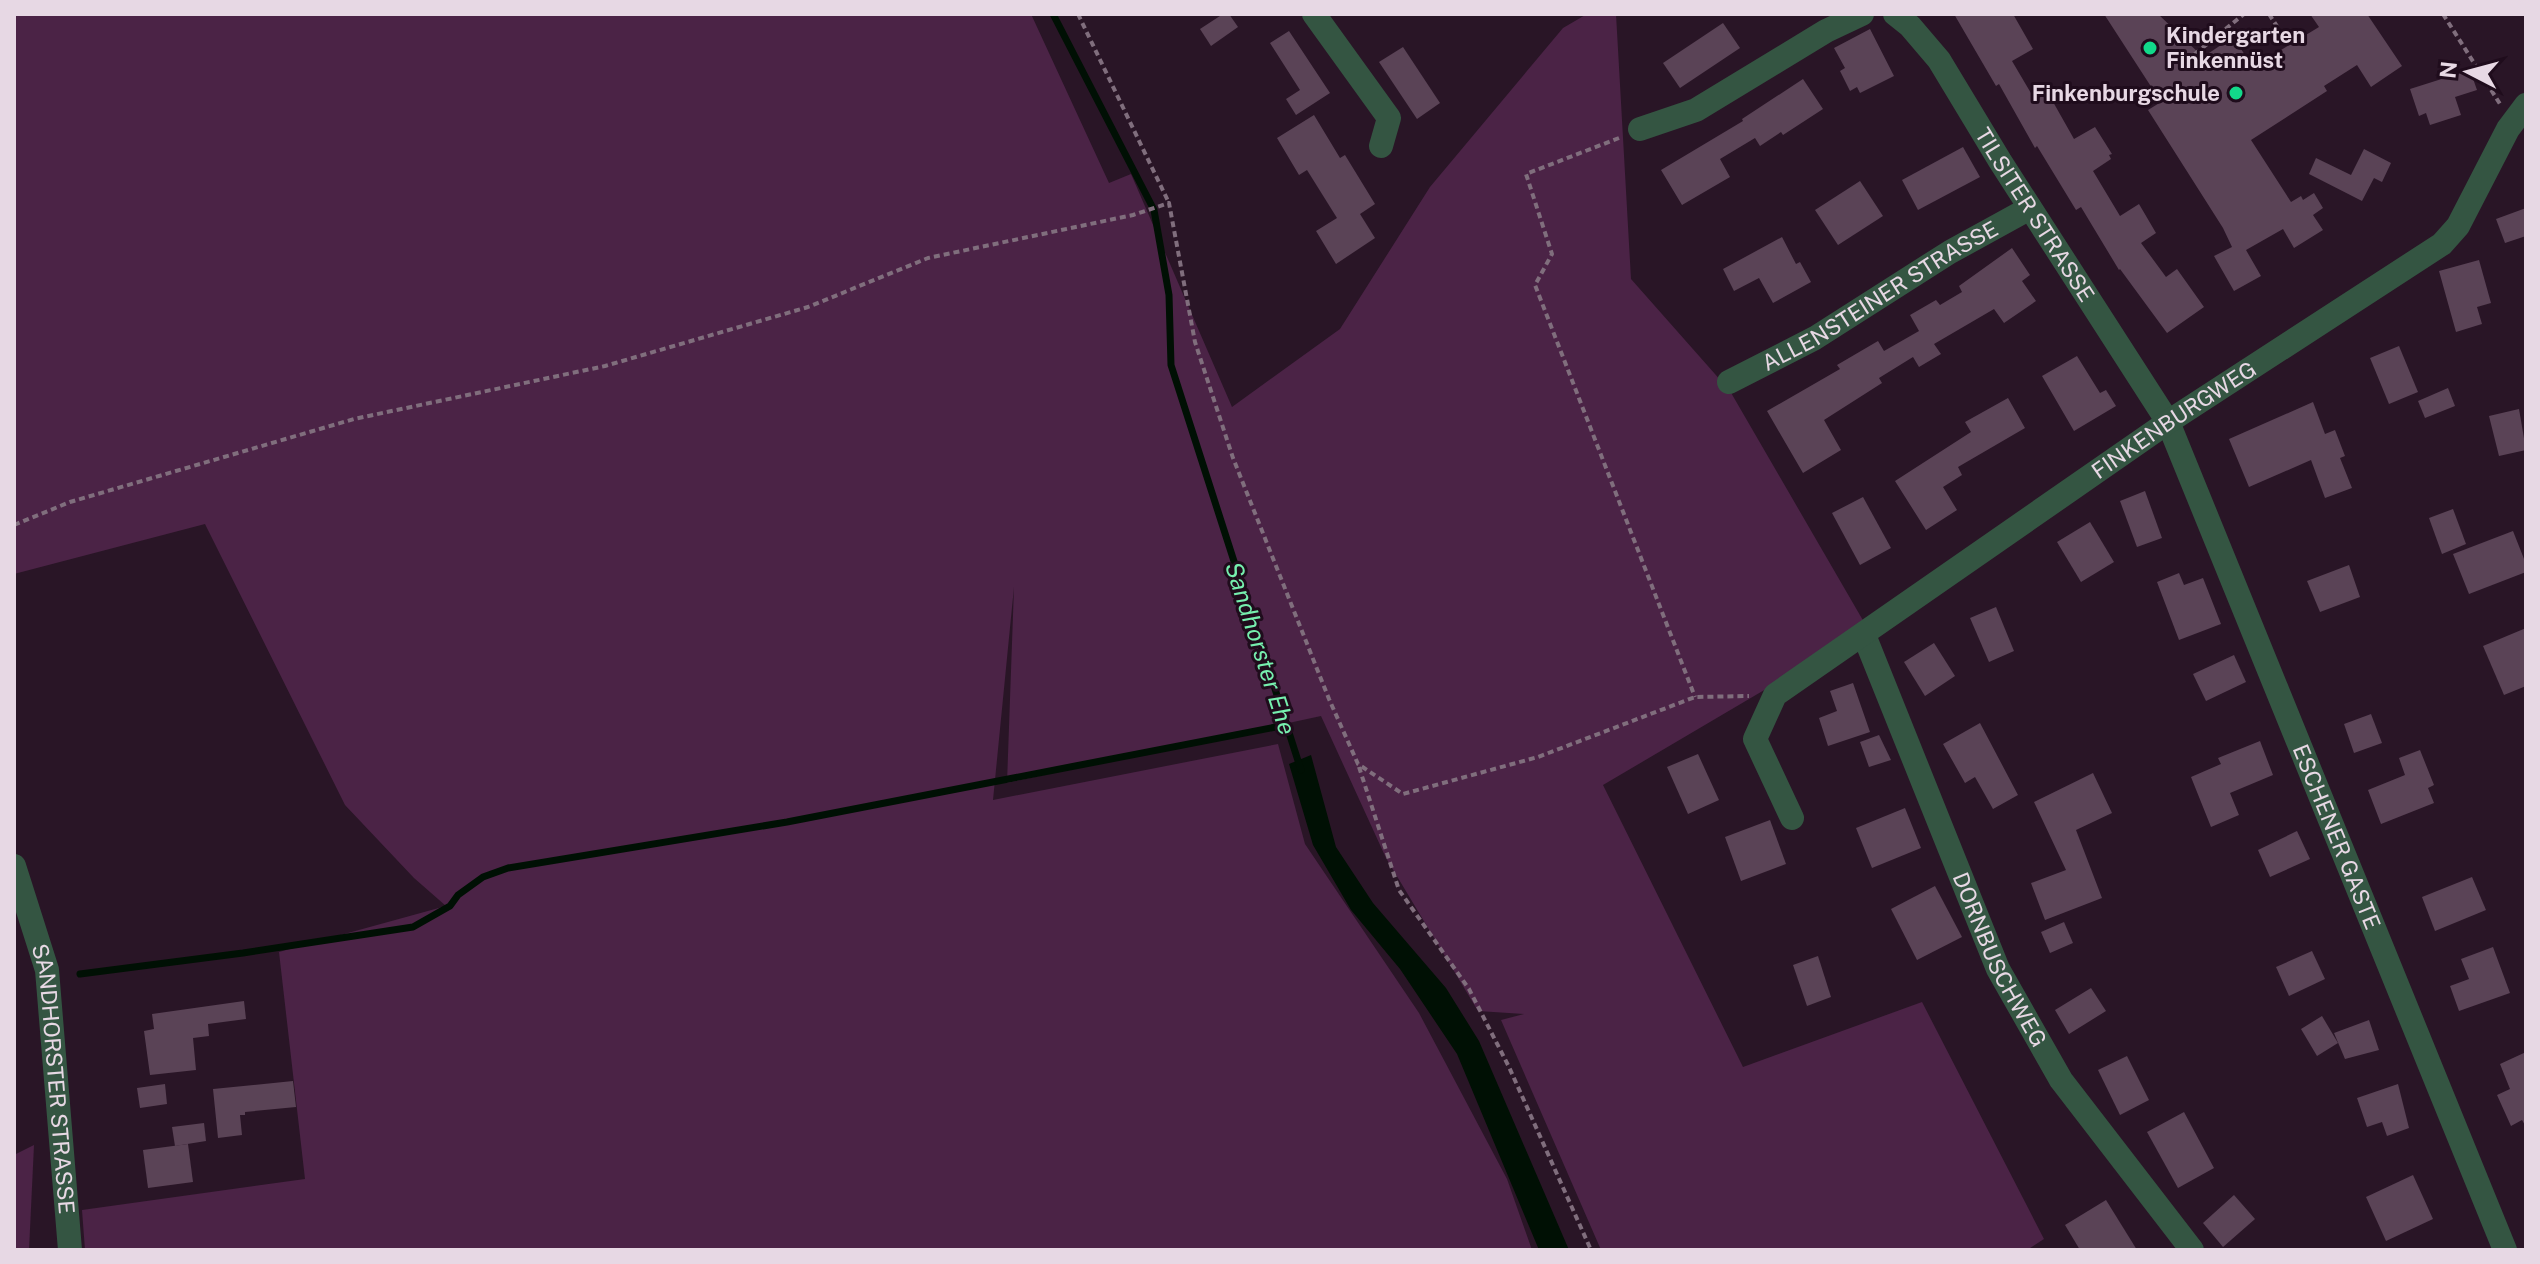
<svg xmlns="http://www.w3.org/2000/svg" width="2540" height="1264" font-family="'Public Sans',sans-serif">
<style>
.green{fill:#4b2346}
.water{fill:#001004}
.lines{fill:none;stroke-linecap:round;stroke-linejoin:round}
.stream{stroke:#001004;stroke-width:7}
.building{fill:#5a4356}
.path{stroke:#806e7d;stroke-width:4;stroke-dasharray:6 4;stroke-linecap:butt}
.minor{stroke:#345542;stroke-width:24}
.poi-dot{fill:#12d98a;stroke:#1f0c1c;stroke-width:3}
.labels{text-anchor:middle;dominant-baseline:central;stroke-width:6;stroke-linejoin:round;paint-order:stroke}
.poi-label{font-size:22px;font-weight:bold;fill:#e7d8e4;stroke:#1f0c1c;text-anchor:start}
.street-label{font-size:22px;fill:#e7d8e4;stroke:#1f0c1c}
.water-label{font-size:24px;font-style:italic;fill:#76efae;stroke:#1f0c1c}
</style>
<rect width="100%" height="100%" fill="#291526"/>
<!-- green -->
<g class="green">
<path d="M14,14H1031L1109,183L1131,174L1232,407L1340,329L1430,187L1563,28L1587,14H1616L1631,279L1730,391L1868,629L1603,785L1743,1067L1922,1002L2044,1239L2027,1250H1601L1501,1020L1524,1014L1478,1011L1386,858L1321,716L1007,783L1014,587L993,800L1278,744L1305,844L1419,1013L1507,1179L1532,1250H85L82,1210L305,1179L279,952L446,906L414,878L345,805L205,524L14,574Z"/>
<path d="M34,1145L29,1250H14V1155Z"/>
</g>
<!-- water -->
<path class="water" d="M1311,755L1336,847L1373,903L1446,988L1479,1041L1569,1250H1539L1457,1054L1400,969L1351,910L1313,845L1289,764Z"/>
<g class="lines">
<!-- stream -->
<g class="stream">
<path d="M1053,14L1154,210L1169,295L1171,365L1301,770"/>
<path d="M80,974L243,953L413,927L450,906L458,895L483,877L508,868L787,822L1286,725"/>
</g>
</g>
<!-- building -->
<g class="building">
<path d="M1223,14H1229L1238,27L1211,46L1200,29Z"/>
<path d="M1954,14H2013L2033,49L2012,61L2035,100L2048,93L2074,139L2095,127L2112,154L2109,155L2111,159L2093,171L2120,216L2139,204L2156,233L2141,243L2166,277L2177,269L2204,307L2167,333L2120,269L2119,270L2081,207L2076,210L2037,146L2035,148L1999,84L1996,86Z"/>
<path d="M2104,14H2158L2203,57L2233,37L2253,67L2319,27L2310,14H2367L2402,66L2371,87L2357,65L2324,86L2327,91L2251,140L2291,202L2301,196L2303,200L2314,193L2323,208L2313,215L2323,230L2294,248L2283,229L2246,250L2261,276L2234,291L2214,256L2232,247L2223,228L2148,110L2161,102Z"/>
<path d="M1723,23L1740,48L1680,88L1663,63Z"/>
<path d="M1870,29L1894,76L1860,93L1857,87L1850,91L1840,71L1845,68L1834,48Z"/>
<path d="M1289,31L1330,93L1296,115L1286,99L1300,90L1270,43Z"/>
<path d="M1403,47L1440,103L1417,119L1379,62Z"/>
<path d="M2470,70L2477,90L2455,97L2461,115L2430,125L2426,113L2419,116L2410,89Z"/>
<path d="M1803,79L1823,109L1783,135L1781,132L1760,146L1755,138L1720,159L1730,177L1682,205L1661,170L1743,121L1742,119Z"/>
<path d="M1314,115L1340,158L1345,155L1375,204L1360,214L1375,238L1336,264L1316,231L1337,218L1307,170L1299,175L1277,138Z"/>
<path d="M1963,147L1980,177L1918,210L1902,180Z"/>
<path d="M2364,149L2391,163L2382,182L2374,178L2362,201L2309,174L2316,158L2351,175Z"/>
<path d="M1860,181L1883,216L1838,245L1815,210Z"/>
<path d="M2526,208V236L2505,243L2496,219Z"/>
<path d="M1782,237L1796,264L1800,262L1811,282L1773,303L1759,278L1734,291L1723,269Z"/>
<path d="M2012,248L2030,275L2022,281L2036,301L2004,323L1994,309L1934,344L1941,354L1919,367L1913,357L1879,378L1882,383L1824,420L1841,450L1803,473L1767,411L1840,369L1837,365L1878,341L1884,351L1919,331L1910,315L1936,300L1940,305L1962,292L1959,286Z"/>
<path d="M2479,260L2491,303L2477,307L2482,324L2456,332L2439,271Z"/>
<path d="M2399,346L2418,392L2389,404L2370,358Z"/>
<path d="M2077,356L2100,393L2106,390L2116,406L2074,431L2042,376Z"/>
<path d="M2448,388L2455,406L2425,418L2418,401Z"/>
<path d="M2008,398L2025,428L1958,467L1962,475L1943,487L1957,510L1926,530L1895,481L1971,432L1965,422Z"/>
<path d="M2313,402L2325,434L2335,430L2345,456L2340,458L2352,488L2325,498L2311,460L2249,487L2229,439Z"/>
<path d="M2519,409L2526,450L2499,456L2489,416Z"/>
<path d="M2145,491L2162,538L2137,547L2120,501Z"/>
<path d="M1863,497L1891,548L1860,565L1832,513Z"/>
<path d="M2453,509L2466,544L2442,554L2429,518Z"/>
<path d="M2090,522L2114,562L2081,582L2057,542Z"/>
<path d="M2513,531L2526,564V572L2469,594L2453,554Z"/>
<path d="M2349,565L2360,597L2320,612L2307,581Z"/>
<path d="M2179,573L2184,585L2203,578L2221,624L2179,640L2157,582Z"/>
<path d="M1996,607L2014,651L1989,662L1970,618Z"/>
<path d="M2526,628V686L2504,695L2483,646Z"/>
<path d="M1934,643L1955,676L1925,696L1904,662Z"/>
<path d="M2234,655L2246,682L2206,701L2193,674Z"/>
<path d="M1853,683L1870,732L1828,746L1819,718L1837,711L1830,691Z"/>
<path d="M2371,714L2382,743L2354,753L2344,724Z"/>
<path d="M1980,723L2018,795L1993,809L1975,777L1965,783L1943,744Z"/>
<path d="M1879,735L1891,760L1869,767L1860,742Z"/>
<path d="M2260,741L2273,775L2230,793L2239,815L2211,827L2191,777L2221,764L2218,758Z"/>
<path d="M2420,750L2434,785L2428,788L2434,803L2381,824L2368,790L2405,775L2399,758Z"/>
<path d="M1698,754L1719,800L1688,814L1667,767Z"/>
<path d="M2093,773L2112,813L2076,830L2102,898L2045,920L2031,883L2066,870L2034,802Z"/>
<path d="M1905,808L1921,848L1872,868L1856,828Z"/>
<path d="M1770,820L1786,864L1741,881L1725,837Z"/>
<path d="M2297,831L2310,859L2270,877L2258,850Z"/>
<path d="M2472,877L2486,910L2435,931L2422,897Z"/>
<path d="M1935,886L1962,937L1917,960L1891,909Z"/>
<path d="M2064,922L2073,943L2050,953L2041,932Z"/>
<path d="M2493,947L2510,993L2459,1011L2450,986L2469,979L2461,959Z"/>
<path d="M2312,951L2325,979L2289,996L2276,967Z"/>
<path d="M1818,956L1831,997L1807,1006L1793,965Z"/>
<path d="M2091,988L2106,1011L2069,1034L2055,1010Z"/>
<path d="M244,1001L246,1019L208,1024L209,1036L193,1038L196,1070L150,1075L144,1031L154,1029L152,1014Z"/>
<path d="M2322,1016L2338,1043L2317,1056L2301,1029Z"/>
<path d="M2369,1020L2379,1050L2345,1059L2334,1033Z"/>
<path d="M2526,1052V1127L2522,1120L2511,1126L2497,1095L2510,1089L2500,1064Z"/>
<path d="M2127,1056L2149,1100L2120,1115L2098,1070Z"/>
<path d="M293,1081L296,1107L245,1112V1115H240L242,1135L218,1138L213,1089Z"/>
<path d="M165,1084L167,1104L140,1108L137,1088Z"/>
<path d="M2398,1084L2409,1128L2387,1136L2382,1122L2367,1127L2357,1098Z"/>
<path d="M2184,1112L2214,1168L2178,1188L2147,1132Z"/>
<path d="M204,1123L206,1141L175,1146L172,1127Z"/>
<path d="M188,1144L193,1182L148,1188L143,1150Z"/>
<path d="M2413,1175L2433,1219L2386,1241L2366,1197Z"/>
<path d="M2234,1195L2255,1219L2223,1247L2203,1223Z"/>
<path d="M2106,1200L2137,1250H2080L2065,1225Z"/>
</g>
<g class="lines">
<!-- path -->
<g class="path">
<path d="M1078,14L1169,203"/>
<path d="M2269,14L2289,45"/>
<path d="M2443,14L2500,104"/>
<path d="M2179,67L2244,14"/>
<path d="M1619,138L1526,174L1552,254L1535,285L1695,697"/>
<path d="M14,525L70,502L354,419L605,366L808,307L928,258L1133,215L1169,203L1195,342L1233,458L1329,699L1358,764L1403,794L1538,757L1695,697L1749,696"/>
<path d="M1359,767L1399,890L1469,989L1509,1067L1591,1250"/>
</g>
<!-- minor -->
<g class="minor">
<path d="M1314,14L1389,118L1381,146"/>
<path id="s1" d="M1895,14L1910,26L1939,60L2000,161L2168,422L2505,1250"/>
<path d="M1640,129L1696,110L1826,31L1862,14"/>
<path id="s2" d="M1729,382L1815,338L1950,252L2030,208"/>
<path id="s3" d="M1864,635L1998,969L2061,1080L2192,1250"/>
<path id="s4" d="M1792,818L1755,739L1775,695L2168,422L2442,244L2458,226L2508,129L2526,105"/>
<path id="s5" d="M14,866L47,970L70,1250"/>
</g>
</g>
<!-- markers -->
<g class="poi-dot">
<circle cx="2150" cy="48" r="8"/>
<circle cx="2236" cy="93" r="8"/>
</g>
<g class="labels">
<!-- poi labels -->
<g class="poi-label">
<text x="2166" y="35">Kindergarten<tspan x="2166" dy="25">Finkennüst</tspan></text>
<text x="2220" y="93" text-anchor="end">Finkenburgschule</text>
</g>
<!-- street labels -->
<g class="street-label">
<text stroke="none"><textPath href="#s1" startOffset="246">TILSITER STRASSE</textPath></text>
<text stroke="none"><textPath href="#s2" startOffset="174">ALLENSTEINER STRASSE</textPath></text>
<text stroke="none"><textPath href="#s4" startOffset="620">FINKENBURGWEG</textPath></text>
<text stroke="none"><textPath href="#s1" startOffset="940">ESCHENER GASTE</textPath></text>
<text stroke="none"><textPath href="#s3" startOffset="352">DORNBUSCHWEG</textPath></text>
<text stroke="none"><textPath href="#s5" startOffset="218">SANDHORSTER STRASSE</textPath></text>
</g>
<!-- water labels -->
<g class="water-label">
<text transform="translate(1261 648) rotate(72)">Sandhorster Ehe</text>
</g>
</g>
<!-- border -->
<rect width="2540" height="1264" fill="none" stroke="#e7d8e4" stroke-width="32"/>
<!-- north arrow -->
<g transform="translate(2468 72) rotate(276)" stroke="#1f0c1c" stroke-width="6" paint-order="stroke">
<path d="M0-6L14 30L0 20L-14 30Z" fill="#e7d8e4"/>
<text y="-12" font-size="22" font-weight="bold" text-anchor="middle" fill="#e7d8e4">N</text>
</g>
</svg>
